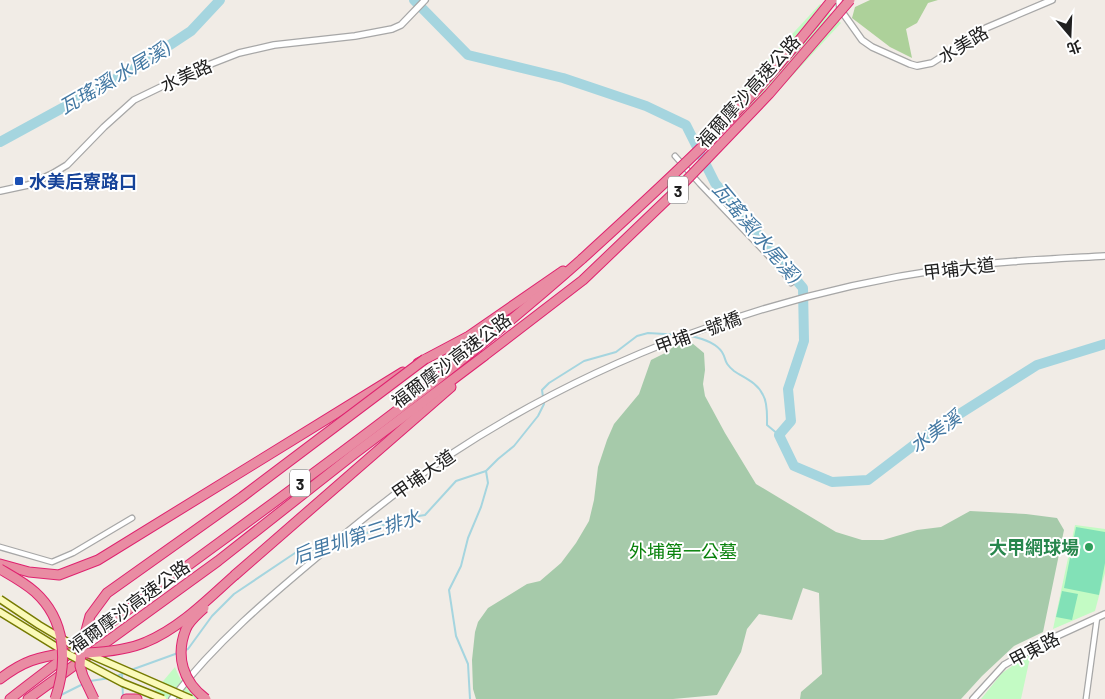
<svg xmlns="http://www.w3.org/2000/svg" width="1105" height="699" font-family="Barlow,'Noto Sans TC',sans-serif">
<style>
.forest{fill:#add19a}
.cemetery{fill:#a6caaa}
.park{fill:#c3fbc4}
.pitch{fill:#82e1b7}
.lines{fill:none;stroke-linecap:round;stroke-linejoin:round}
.stream{stroke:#a5d5df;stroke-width:2}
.river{stroke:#a5d5df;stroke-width:10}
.minor-casing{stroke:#a7a7a7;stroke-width:7}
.tertiary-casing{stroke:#a7a7a7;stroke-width:8}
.secondary-casing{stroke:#767b02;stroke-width:9}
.motorway-casing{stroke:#df226f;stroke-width:11}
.minor{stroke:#fff;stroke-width:4.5}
.tertiary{stroke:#fff;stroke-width:5.5}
.secondary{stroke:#fbfab9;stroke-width:6}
.motorway{stroke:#e98ca3;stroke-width:9}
.secondary-bridge-casing{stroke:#767b02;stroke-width:9;stroke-linecap:butt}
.motorway-bridge-casing{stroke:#df226f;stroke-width:11;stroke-linecap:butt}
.secondary-bridge{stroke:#fbfab9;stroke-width:6}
.motorway-bridge{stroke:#e98ca3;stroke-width:9}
.transit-dot{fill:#1a4fb4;stroke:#fff;stroke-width:2}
.leisure-dot{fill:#2e9e5b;stroke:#fff;stroke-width:2}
.labels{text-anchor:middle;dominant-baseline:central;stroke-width:4;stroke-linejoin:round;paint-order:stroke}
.shield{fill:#fff;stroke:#636363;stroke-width:1}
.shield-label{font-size:16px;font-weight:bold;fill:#202020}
.street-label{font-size:18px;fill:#202020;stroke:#fff}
.transit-label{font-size:18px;font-weight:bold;fill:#164399;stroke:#fff;text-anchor:start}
.leisure-label{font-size:18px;font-weight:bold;fill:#27864d;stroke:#fff;text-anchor:end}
.park-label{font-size:18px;fill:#09820c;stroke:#fff}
.water-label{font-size:19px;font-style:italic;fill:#4378a2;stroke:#fff}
</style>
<rect width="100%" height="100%" fill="#f1ece6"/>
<!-- forest -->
<path class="forest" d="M870,0H938L928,3L917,23L906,29L912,58L890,47L852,18L855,7Z"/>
<!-- cemetery -->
<path class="cemetery" d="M677,342L692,343L704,353L705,370L703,384L705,396L725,433L756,484L836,532L862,540H883L917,530L941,527L970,511L1026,514L1057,518L1064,530L1043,632L1014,646L982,676L961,699H800L801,692L822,674L819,593L803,588L792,620L759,614L747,629L741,652L717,695L673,699H476L473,689L472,660L475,632L478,622L488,608L527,584L540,581L561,563L576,543L589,521L594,500L598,467L607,440L614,424L639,394L651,360L669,351Z"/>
<!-- park -->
<g class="park">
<path d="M820,4L841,23L742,130L721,111Z"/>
<path d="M1075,525L1105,529V573L1095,611L1053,629Z"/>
<path d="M1031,653L1021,699H981L1002,673Z"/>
<path d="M175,667C180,681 188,690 200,699H148Z"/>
</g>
<!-- pitch -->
<g class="pitch">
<path d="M1076,527L1105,532V563L1099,595L1064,588Z"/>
<path d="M1062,591L1078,594L1072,620L1056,617Z"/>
</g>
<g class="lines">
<!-- stream -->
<g class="stream">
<path d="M691,336C700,338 716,343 722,352C727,360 723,362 734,371C744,378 757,382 763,395C768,403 767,416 767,425L779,435"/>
<path d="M335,545L351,541L393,520L425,515L456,481L486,471L498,459L514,446L538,416L544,404L542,390L549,383L584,361L616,352L637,336L648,333L682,335"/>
<path d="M185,650L188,649L212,616L234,594L295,553L326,547"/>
<path d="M131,670L178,653"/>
<path d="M122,674L123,697"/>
<path d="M115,677L124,673"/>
<path d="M90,681L110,678"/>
<path d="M59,696L83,684"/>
<path d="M470,699L468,664L456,636L449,590L461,566L468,538L481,507L488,483L486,471"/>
</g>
<!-- river -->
<g class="river">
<path d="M414,0L468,55L563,78L646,106L686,125L715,183L803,288L804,341L788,389L791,421L779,435L794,466L832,482L868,480L931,432L1037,365L1105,344"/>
<path d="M0,142L132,70L191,31L220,0"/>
</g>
<defs>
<g id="minor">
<path d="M675,156L700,184L781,269L791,283"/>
<path d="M0,547L52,562L73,553L132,518"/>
<path d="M1086,699L1097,618"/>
</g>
<g id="tertiary">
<path d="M839,0L840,9L862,40L872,47L910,64L917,66L932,63L986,28L1052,0"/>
<path d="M0,191L28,185L52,174L67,165L104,127L134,100L198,69L239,53L274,45L355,36L392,29L401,25L425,0"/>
<path d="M172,699C215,643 267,599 321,554C362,519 403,486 448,456C596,358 770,294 945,269C998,261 1052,259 1105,256"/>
<path d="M973,699L1004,665L1046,641L1105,614"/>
</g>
<path id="secondary" d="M0,612L65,652"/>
<g id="motorway">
<path d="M418,363L469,336L563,271"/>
<path d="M0,564L29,572L59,575L98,560L403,372"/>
<path d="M235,575L451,387"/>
<path d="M0,679C23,661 38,657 66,653"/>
<path d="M10,699C200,551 402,419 582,259"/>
<path d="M28,699L218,561L354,454L484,356"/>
<path d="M126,699H137"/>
</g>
</defs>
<!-- minor casing -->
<use href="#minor" class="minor-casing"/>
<!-- tertiary casing -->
<use href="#tertiary" class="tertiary-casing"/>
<!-- secondary casing -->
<use href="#secondary" class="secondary-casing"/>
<!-- motorway casing -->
<use href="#motorway" class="motorway-casing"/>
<!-- minor -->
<use href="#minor" class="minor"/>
<!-- tertiary -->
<use href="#tertiary" class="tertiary"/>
<!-- secondary -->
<use href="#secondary" class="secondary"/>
<!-- motorway -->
<use href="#motorway" class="motorway"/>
<defs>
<g id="secondary-bridge">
<path d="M0,599L39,625L86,653L191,699"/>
<path d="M66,653L123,683L163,699"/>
</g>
<g id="motorway-bridge">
<path d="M582,259C627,218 672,177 715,134C756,92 796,46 832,0"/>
<path d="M484,356L583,280L678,189L769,94L850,0"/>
<path d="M0,569C12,576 25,583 35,592C66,620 68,662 55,699"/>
<path d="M204,608C198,614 189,621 186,629C175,656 183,682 206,699"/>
<path d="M86,653C106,652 128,650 146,642C180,628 208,599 235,575"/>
<path d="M94,699L83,676L80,666L81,649L90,616L107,593L242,497L425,359"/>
</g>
</defs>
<!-- secondary-bridge casing -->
<use href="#secondary-bridge" class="secondary-bridge-casing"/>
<!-- motorway-bridge casing -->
<use href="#motorway-bridge" class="motorway-bridge-casing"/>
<!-- secondary-bridge -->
<use href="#secondary-bridge" class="secondary-bridge"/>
<!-- motorway-bridge -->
<use href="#motorway-bridge" class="motorway-bridge"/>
</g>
<!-- markers -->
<rect class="transit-dot" x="14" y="176" width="10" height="10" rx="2.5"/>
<circle class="leisure-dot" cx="1089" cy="547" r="5"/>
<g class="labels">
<!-- shield labels -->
<g class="shield">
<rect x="668" y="176.5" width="20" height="27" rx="4"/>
<rect x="290" y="469.5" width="20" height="27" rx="4"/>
</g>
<g class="shield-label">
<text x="678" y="190">3</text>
<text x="300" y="483">3</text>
</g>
<!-- street labels -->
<g class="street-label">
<text transform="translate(963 44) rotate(-31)">水美路</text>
<text transform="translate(186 75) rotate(-24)">水美路</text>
<text transform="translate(748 91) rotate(-48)">福爾摩沙高速公路</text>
<text transform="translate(959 268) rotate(-7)">甲埔大道</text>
<text transform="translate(698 332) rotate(-20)">甲埔一號橋</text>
<text transform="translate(451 360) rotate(-37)">福爾摩沙高速公路</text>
<text transform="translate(423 474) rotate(-35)">甲埔大道</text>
<text transform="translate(129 606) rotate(-36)">福爾摩沙高速公路</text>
<text transform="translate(1034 649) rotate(-28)">甲東路</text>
</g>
<!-- transit labels -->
<g class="transit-label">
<text x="29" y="181">水美后寮路口</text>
</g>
<!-- leisure labels -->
<g class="leisure-label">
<text x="1079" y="547">大甲網球場</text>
</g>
<!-- park labels -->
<g class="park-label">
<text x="683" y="551">外埔第一公墓</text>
</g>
<!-- water labels -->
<g class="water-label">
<text transform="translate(114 77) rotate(-30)">瓦瑤溪(水尾溪)</text>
<text transform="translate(757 232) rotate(50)">瓦瑤溪(水尾溪)</text>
<text transform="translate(935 431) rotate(-35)">水美溪</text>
<text transform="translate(356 536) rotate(-18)">后里圳第三排水</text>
</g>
</g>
<!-- north arrow -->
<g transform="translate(1070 35) rotate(161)" stroke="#ffffff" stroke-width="4" paint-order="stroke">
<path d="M0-4L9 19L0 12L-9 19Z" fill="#202020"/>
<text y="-8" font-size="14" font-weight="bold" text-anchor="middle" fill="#202020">北</text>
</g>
</svg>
